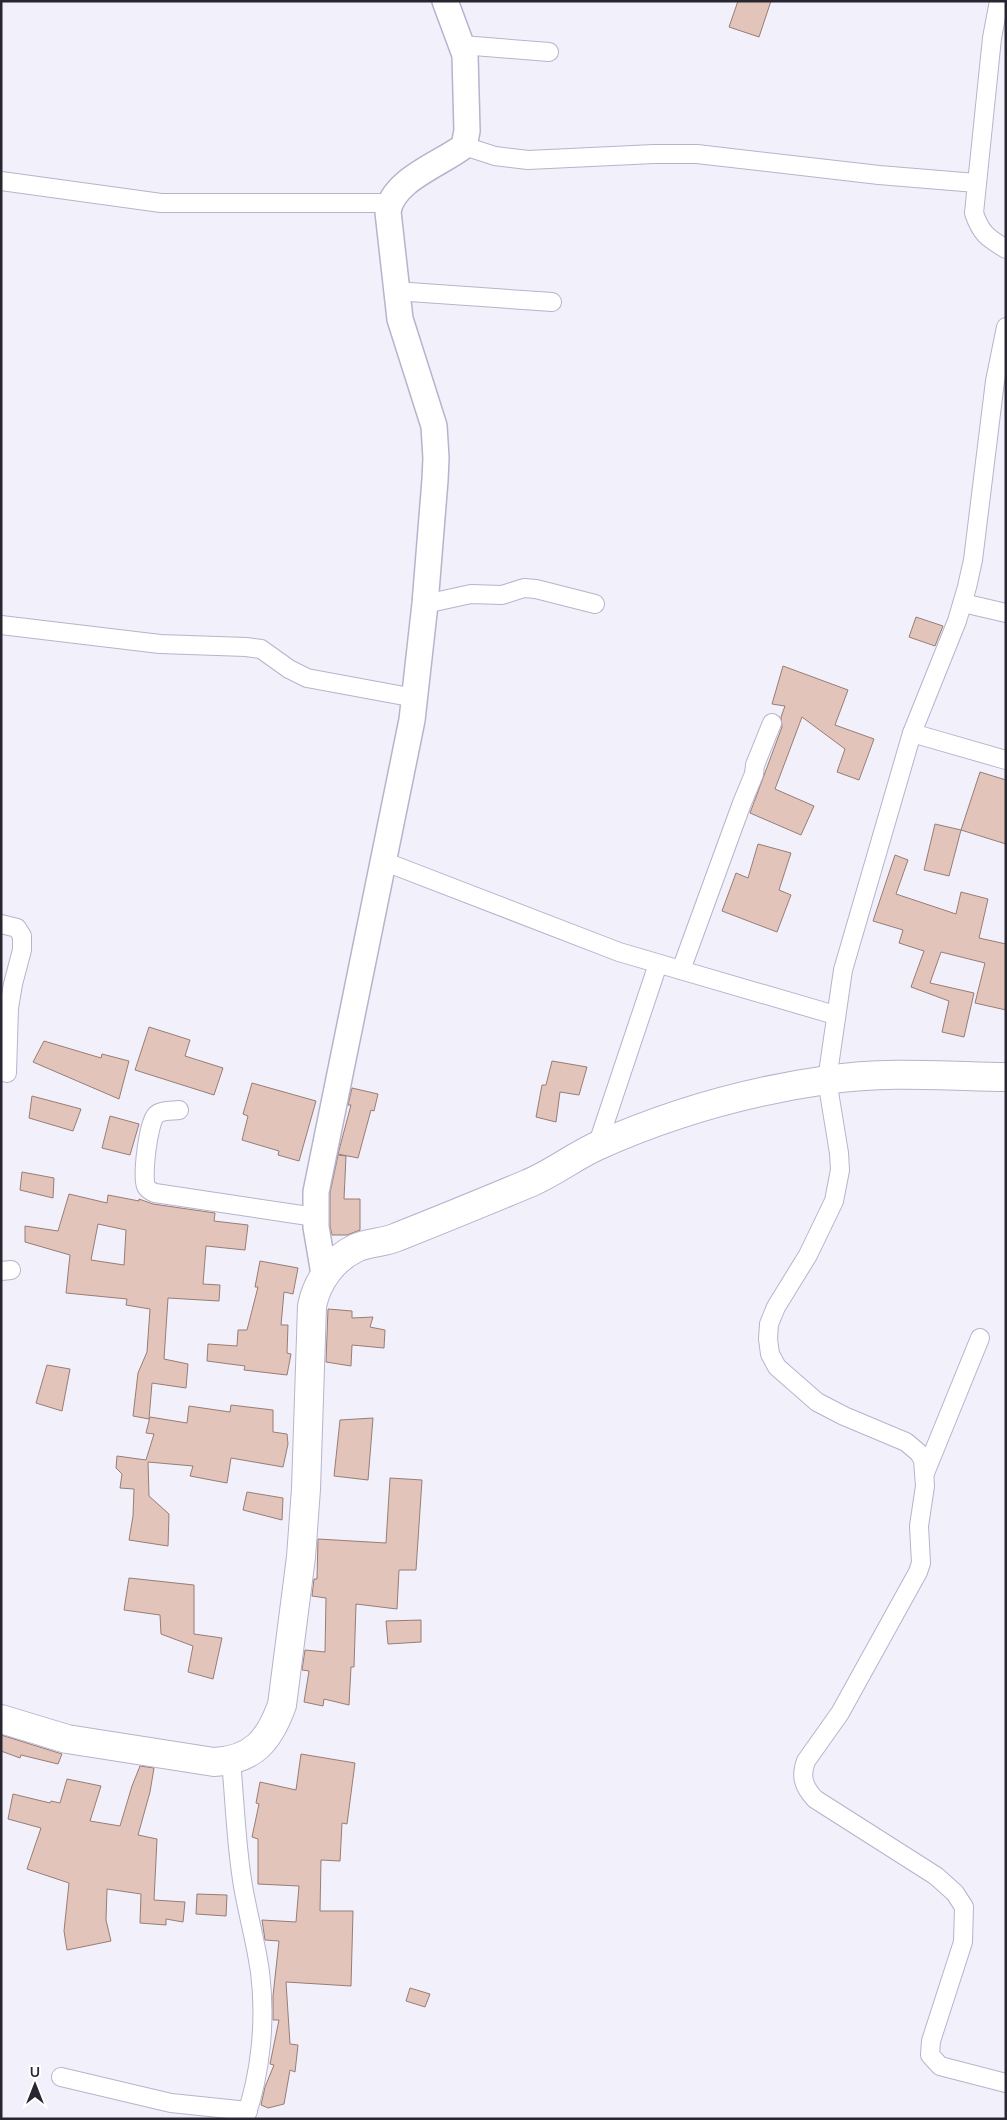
<svg xmlns="http://www.w3.org/2000/svg" width="1007" height="2120" font-family="'Nunito Sans',sans-serif">
<style>
.building{fill:#e2c4bb;stroke:#987d75;fill-rule:evenodd}
.lines{fill:none;stroke-linecap:round;stroke-linejoin:round}
.street-casing{stroke:#b7b3cd;stroke-width:20}
.secondary-casing{stroke:#b7b3cd;stroke-width:28}
.primary-casing{stroke:#b7b3cd;stroke-width:30}
.street{stroke:#fff;stroke-width:18}
.secondary{stroke:#fff;stroke-width:25}
.primary{stroke:#fff;stroke-width:28}
</style>
<rect width="100%" height="100%" fill="#f1f0fb"/>
<!-- building -->
<g class="building">
<path d="M738,1H771L759,37L729,27Z"/>
<path d="M916,617L943,626L935,646L909,637Z"/>
<path d="M783,666L848,690L835,725L874,739L859,780L837,772L845,749L802,717L775,789L814,806L801,835L750,813L782,727L781,717L785,706L772,704Z"/>
<path d="M980,772L1006,780V844L961,830Z"/>
<path d="M935,824L961,830L949,876L924,870Z"/>
<path d="M758,844L791,853L779,890L791,895L777,932L722,911L736,873L748,878Z"/>
<path d="M895,855L908,860L896,894L956,914L961,892L988,899L979,938L1006,944V1010L975,1003L985,963L941,952L930,983L974,993L964,1037L942,1032L949,1001L911,987L924,951L899,943L903,930L873,921Z"/>
<path d="M149,1027L190,1040L185,1056L223,1068L214,1095L135,1070Z"/>
<path d="M44,1041L101,1058L102,1054L129,1061L119,1099L33,1062Z"/>
<path d="M552,1061L587,1067L579,1095L560,1092L556,1122L536,1117L542,1085H546Z"/>
<path d="M252,1083L316,1101L299,1161L278,1155L279,1151L242,1140L248,1116L243,1114Z"/>
<path d="M352,1088L378,1094L374,1111L371,1110L358,1158L338,1154L351,1105H348Z"/>
<path d="M32,1096L81,1109L73,1131L29,1118Z"/>
<path d="M110,1116L139,1124L130,1155L102,1148Z"/>
<path d="M338,1155L346,1156L344,1199H360V1230L347,1235H332L330,1226V1193Z"/>
<path d="M22,1172L54,1178L53,1198L20,1190Z"/>
<path d="M69,1194L107,1203L108,1195L139,1201V1199L153,1204L215,1213L214,1221L248,1225L245,1250L206,1246L203,1284L220,1285L219,1301L168,1298L164,1359L188,1364L186,1388L152,1383L149,1419L133,1416L138,1373L147,1352L150,1309L126,1305L127,1299L66,1293L70,1255L25,1242V1226L58,1231ZM98,1224L126,1230L124,1265L91,1260Z"/>
<path d="M260,1261L298,1268L293,1294L284,1292L281,1325H288L287,1353L291,1354L287,1375L244,1370L245,1366L207,1361L208,1344L237,1346L238,1330H247L258,1287H255Z"/>
<path d="M328,1309L352,1311V1318L373,1317L370,1327L385,1330L384,1348L352,1345L351,1366L326,1362Z"/>
<path d="M47,1365L70,1369L62,1411L36,1403Z"/>
<path d="M231,1405L273,1410V1432L287,1434L288,1444L283,1467L231,1458L227,1483L190,1476L193,1466L148,1462L149,1496L169,1514L168,1546L129,1540L133,1516L134,1489L120,1488L122,1474L116,1468L117,1456L146,1460L154,1434L146,1433L150,1417L187,1423L189,1406L230,1412Z"/>
<path d="M373,1418L368,1480L334,1476L340,1420Z"/>
<path d="M390,1478L422,1480L416,1570H399L397,1609L356,1604L354,1667H351L349,1705L324,1699L323,1706L304,1702L309,1671L302,1670L305,1650L325,1652L326,1598L312,1596L314,1579H317L318,1539L386,1543Z"/>
<path d="M247,1492L283,1498L282,1520L243,1510Z"/>
<path d="M129,1578L194,1585V1634L222,1638L213,1679L188,1672L193,1646L161,1634L160,1615L124,1610Z"/>
<path d="M421,1620V1642L388,1644L386,1621Z"/>
<path d="M1,1735L62,1754L58,1764L21,1755L20,1758L1,1751Z"/>
<path d="M301,1754L355,1763L347,1824L342,1823L340,1861L321,1860L320,1911H353L351,1986L286,1982L290,2044L298,2045L295,2072L290,2070L284,2104L268,2108L261,2105L265,2087L274,2065L270,2064L279,2020H273V1996L279,1941L265,1940L262,1920L296,1922L299,1886L258,1884V1839L252,1837L259,1804L256,1803L260,1782L296,1790Z"/>
<path d="M140,1766L154,1768L150,1792L138,1835L157,1839L154,1900L185,1902L183,1922L166,1919V1925L140,1923L141,1894L107,1889L106,1920L111,1941L67,1950L64,1931L69,1883L27,1869L41,1828L8,1819L13,1794L50,1803L51,1801L60,1803L67,1779L101,1786L90,1821L120,1826L132,1786Z"/>
<path d="M197,1894L227,1895L226,1916L196,1914Z"/>
<path d="M410,1988L430,1994L425,2007L406,2001Z"/>
</g>
<g class="lines">
<defs>
<g id="street">
<path d="M999,1L992,38L974,213C981,234 988,238 1006,249"/>
<path d="M462,45L549,52"/>
<path d="M464,146L495,156L528,160L654,154H697L879,175L976,183"/>
<path d="M1,181L161,203H389"/>
<path d="M395,291L552,302"/>
<path d="M1006,327L995,381L973,560L967,587L957,621L912,733L843,970L827,1080L839,1153L840,1170L834,1201L808,1255L776,1307L769,1324L768,1339L770,1354L777,1367L817,1402L844,1416L906,1442L919,1453L923,1460L925,1486L919,1526L921,1563L918,1572L840,1713L806,1761C800,1777 804,1787 815,1799L936,1876L955,1893L964,1907L963,1942L931,2041L930,2055L940,2066L1006,2083"/>
<path d="M963,603L1006,613"/>
<path d="M425,604L471,594L502,595L524,588L536,589L595,604"/>
<path d="M1,625L160,644L246,647L261,649L289,669L307,678L415,698"/>
<path d="M912,733L1006,760"/>
<path d="M383,861L619,952L835,1015"/>
<path d="M1,924L17,928L22,936V950L13,984L9,1008L7,1073"/>
<path d="M681,970L742,803L754,774L755,765L772,723"/>
<path d="M179,1110C172,1111 161,1110 156,1115C148,1123 142,1176 146,1186C147,1189 152,1192 155,1193L315,1217"/>
<path d="M597,1146L658,964"/>
<path d="M1,1271L11,1270"/>
<path d="M925,1473L980,1338"/>
<path d="M231,1761C235,1803 236,1845 243,1886C248,1915 256,1943 260,1972C266,2020 261,2073 245,2119"/>
<path d="M61,2077L171,2103L248,2111"/>
</g>
<path id="secondary" d="M324,1274L316,1227V1192L412,720L425,604L435,480L436,458L434,426L400,319L388,212C392,180 441,164 464,146L467,131L465,55L445,1"/>
<path id="primary" d="M1,1719L67,1739L214,1762C253,1760 269,1741 282,1705L301,1557L306,1489L312,1306C317,1281 333,1259 356,1248C369,1242 384,1243 397,1237C440,1220 484,1202 527,1184C552,1174 573,1157 597,1146C669,1114 749,1091 827,1080C887,1071 946,1076 1006,1077"/>
</defs>
<!-- street casing -->
<use href="#street" class="street-casing"/>
<!-- secondary casing -->
<use href="#secondary" class="secondary-casing"/>
<!-- primary casing -->
<use href="#primary" class="primary-casing"/>
<!-- street -->
<use href="#street" class="street"/>
<!-- secondary -->
<use href="#secondary" class="secondary"/>
<!-- primary -->
<use href="#primary" class="primary"/>
</g>
<!-- border -->
<rect width="1007" height="2120" fill="none" stroke="#282630" stroke-width="5"/>
<!-- north arrow -->
<g transform="translate(35 2085)" stroke="#ffffff" stroke-width="4" paint-order="stroke">
<path d="M0-4L9 19L0 12L-9 19Z" fill="#282630"/>
<text y="-8" font-size="14" font-weight="bold" text-anchor="middle" fill="#282630">U</text>
</g>
</svg>
